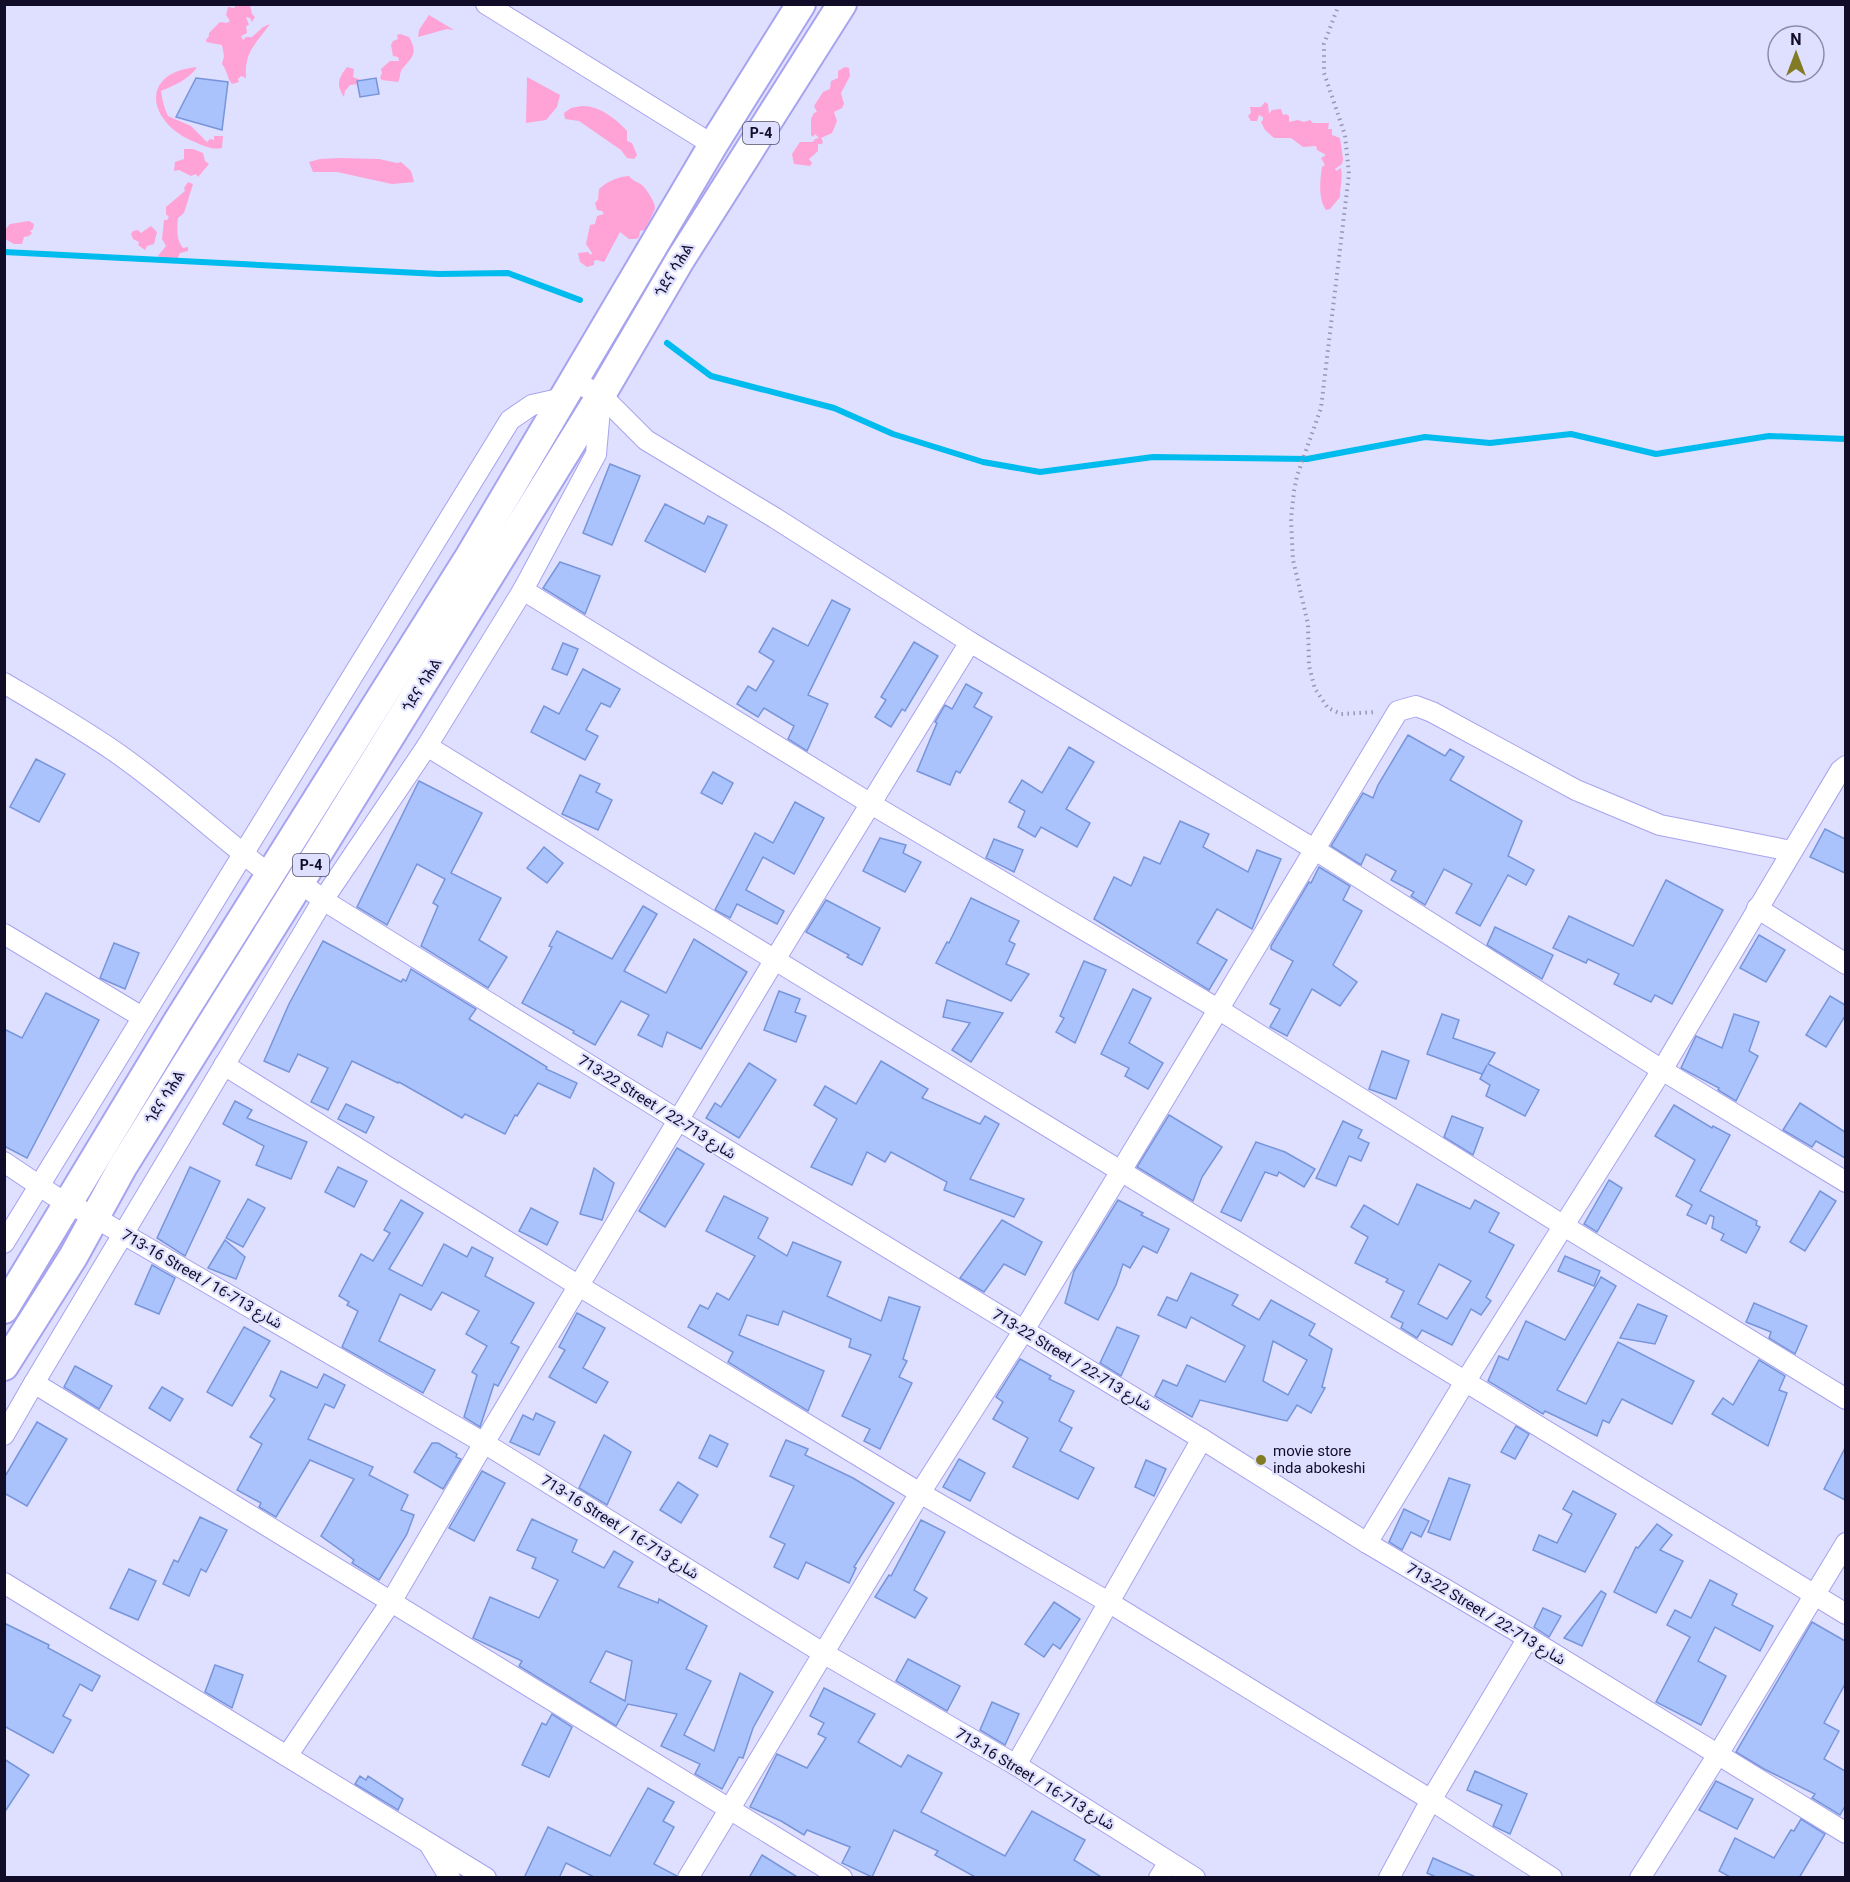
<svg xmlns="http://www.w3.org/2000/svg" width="1850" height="1882" font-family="Roboto,'Noto Sans Arabic','Noto Sans Ethiopic',sans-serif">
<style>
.green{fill:#ffa2d5}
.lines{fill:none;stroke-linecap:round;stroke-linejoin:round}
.stream{stroke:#0be;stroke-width:6}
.building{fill:#aac3fc;stroke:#7795da;stroke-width:1.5;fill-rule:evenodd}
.minor-casing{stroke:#a7a3ef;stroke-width:22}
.highway-casing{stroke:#a7a3ef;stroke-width:32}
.path{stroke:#9796b4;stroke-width:4;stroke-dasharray:1.5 4.5;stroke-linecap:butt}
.minor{stroke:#fff;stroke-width:20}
.highway{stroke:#fff;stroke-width:28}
.poi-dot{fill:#817c23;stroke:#dfdfff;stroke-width:2}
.labels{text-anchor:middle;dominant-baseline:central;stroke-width:4.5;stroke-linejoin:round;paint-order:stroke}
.shield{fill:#dfdfff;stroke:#4f4c68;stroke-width:1.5}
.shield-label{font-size:14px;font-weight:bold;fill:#110d28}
.street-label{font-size:15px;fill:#110d28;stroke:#dfdfff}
.poi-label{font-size:15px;fill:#110d28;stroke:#dfdfff;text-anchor:start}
</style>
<rect width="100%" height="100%" fill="#dfdfff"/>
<!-- green -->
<g class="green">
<path d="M236,5H250L252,14L255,17L252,22L250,18L246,17L249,25L246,26L247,33L241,36L243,40L246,37H252L263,27L270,24C256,44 244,51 246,78L241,76L238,79L239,82L232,84C227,78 227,70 222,64L224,56L222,45L206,42V40L209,36V33L220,22L227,23L230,21L226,15L228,7L234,8Z"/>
<path d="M429,15L454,30L447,29L418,37L419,30Z"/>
<path d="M400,34L409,37C418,53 413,56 403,68C399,72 401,77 398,82L382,80L380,78L382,73L381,69L390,61H399L398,57L393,56L391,45L393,41L398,39L397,35Z"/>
<path d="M197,67C190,79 173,86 161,91C162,99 164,108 168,116L191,126L207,142L210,139L214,140V136H223L222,148C212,150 204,146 195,142C149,124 137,73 197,67Z"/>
<path d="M347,67L354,69L353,77L361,80L357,81L358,84L350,85L345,91L344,97C336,84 338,79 347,67Z"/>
<path d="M845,67L849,68L850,76L841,93L844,104L842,108L834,112L837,121L832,133L821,138L823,142L822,144H818V151L809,159L812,163L810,166L794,164L792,154L800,142H813L815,139L819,138L815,134L813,137L811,135V119L814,113L817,112L814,106L823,92L830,89L831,81L838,78V71Z"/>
<path d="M527,77L560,95L557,107L546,120L526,123Z"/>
<path d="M1265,102L1268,104L1269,114L1272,110L1281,109L1283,115L1286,114L1289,116V122L1298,120L1304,122L1310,120L1313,123H1329L1328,129H1332V135L1340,138L1343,159L1342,164L1335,169L1336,171L1341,168C1343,178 1340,187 1340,197L1330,209L1326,210C1318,199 1320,180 1322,167L1325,165L1321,158L1326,155L1317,150L1316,146L1303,147L1291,138H1274L1265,130L1261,122L1263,120V117L1259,115L1257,121H1251L1248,116L1251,113L1250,107H1261Z"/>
<path d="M582,106C600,106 615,118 627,131V141L632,143L637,155L634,159L627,158L621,150L579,121L565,119L564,113L571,108Z"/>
<path d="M184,149H193L203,153L205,161L209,164L198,177L196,174L191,176L179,170L174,171L175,162L184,159Z"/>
<path d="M339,158L379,159L397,163L401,162L411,171L414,182L392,184L337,172H313L309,162L320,159Z"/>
<path d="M629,176C633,182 640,182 644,187C648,192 655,202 655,208C655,211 647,224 645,230L640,231L639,237L636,239H629L620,232L604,262L597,260L594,261V265L587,267L580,262L578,253L588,252L591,255L592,253L586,244L590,225L595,224L597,216L604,214L602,211L597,210L595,203L598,200L599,189C608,181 617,177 629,176Z"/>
<path d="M188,182L193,184L184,213L178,218C177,229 176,239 183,248L188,247V251L180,253L176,262L171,263L158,256L166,246L162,239L164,220H167L169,217L166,214V207L185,191L184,188Z"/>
<path d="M29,221L34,224L33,229L30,231L32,233L29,236L24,237L22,244H14L5,239V230L10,224Z"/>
<path d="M151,226L157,232L154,244L147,246L145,250L138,245L139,242L133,239L131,234L133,231L138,230L141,233Z"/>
</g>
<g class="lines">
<!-- stream -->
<g class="stream">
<path d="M4,252L439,274L508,273L580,300"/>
<path d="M667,343L711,376L834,408L893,434L983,462L1040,472L1153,457L1307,459L1425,437L1490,443L1571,434L1656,454L1769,436L1846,439"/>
</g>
</g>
<!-- building -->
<g class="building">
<path d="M196,78L228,82L222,130L176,117Z"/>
<path d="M376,78L379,94L360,97L357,81Z"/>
<path d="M610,464L640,476L612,545L583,533Z"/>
<path d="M665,504L704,524L708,516L727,525L705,572L645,541Z"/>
<path d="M560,562L600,576L585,614L543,588Z"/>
<path d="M832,600L850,609L808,695L828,704L807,751L788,739L794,726L764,708L758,717L737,704L748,686L756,691L774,661L759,652L773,628L808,646Z"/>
<path d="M914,642L938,656L905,711L902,709L891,727L875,717L886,700L881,697Z"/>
<path d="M563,643L578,649L567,675L552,669Z"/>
<path d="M583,669L620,689L610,707L601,703L586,730L598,736L585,760L531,732L544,706L559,714Z"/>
<path d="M966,684L982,693L974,707L992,717L960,773L956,771L950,785L917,771L937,723L935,722L945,705L952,709Z"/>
<path d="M1408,735L1445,756L1450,749L1464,757L1450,780L1522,821L1508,856L1534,870L1526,885L1508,875L1480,926L1456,913L1472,884L1444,869L1425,905L1411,896L1414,892L1391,880L1396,871L1366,854L1361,865L1331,846L1363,793L1373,798L1378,785Z"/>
<path d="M1069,747L1094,762L1066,809L1090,823L1077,847L1041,827L1035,837L1018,827L1025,811L1009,802L1022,780L1042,793Z"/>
<path d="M36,759L65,774L39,822L10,807Z"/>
<path d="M713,772L733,783L722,804L701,793Z"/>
<path d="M580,775L600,784L596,792L612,800L598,830L562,814Z"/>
<path d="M419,781L482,813L451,873L501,898L479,940L507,957L488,988L421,946L438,906L433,903L445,879L417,864L387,925L357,907Z"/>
<path d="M795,802L824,818L794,874L763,857L746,890L784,911L777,924L737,904L730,918L715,910L755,833L773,843Z"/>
<path d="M1180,821L1209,834L1203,847L1248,872L1257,850L1281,859L1252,929L1217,909L1197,943L1227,960L1209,990L1094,919L1114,877L1131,886L1144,857L1160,864Z"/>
<path d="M1825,829L1845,839V873L1810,857Z"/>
<path d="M880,838L906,845L903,853L921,862L905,892L863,871Z"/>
<path d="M994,839L1023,850L1014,872L986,858Z"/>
<path d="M544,847L563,863L547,883L527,868Z"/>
<path d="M1319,867L1350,886L1343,900L1362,911L1333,965L1357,982L1340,1006L1312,989L1287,1036L1270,1027L1280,1009L1270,1004L1293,961L1271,949V946L1309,882L1311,883Z"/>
<path d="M1666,880L1723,910L1672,1004L1655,995L1651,1002L1614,984L1619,974L1588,959L1586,963L1553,948L1569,916L1633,946Z"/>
<path d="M971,898L1019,921L1009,941L1015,944L1006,964L1029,974L1011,1001L936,963L947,942L949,943Z"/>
<path d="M826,900L880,928L862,965L847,957L849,955L806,932Z"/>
<path d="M643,906L657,914L624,971L666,993L694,939L747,972L701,1049L667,1032L662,1047L638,1035L649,1015L621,1001L595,1045L573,1033L574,1031L522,1003L552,947L549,946L557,931L612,959Z"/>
<path d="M1495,927L1553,955L1542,979L1487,945Z"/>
<path d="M1759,935L1785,950L1766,982L1740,968Z"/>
<path d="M323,941L401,982L403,979L406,981L411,969L476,1009L469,1019L547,1067L546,1069L577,1083L570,1098L538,1083L517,1116L515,1115L505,1134L465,1114L462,1118L399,1082L398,1083L352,1061L328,1110L311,1102L328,1068L298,1054L289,1072L264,1061L289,1004Z"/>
<path d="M114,943L139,953L125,989L100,978Z"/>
<path d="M1084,961L1106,970L1075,1043L1056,1032L1064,1018L1060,1016Z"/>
<path d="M1133,989L1151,998L1129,1043L1163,1063L1148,1089L1125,1076L1129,1068L1101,1054Z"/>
<path d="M779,991L800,999L795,1012L806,1016L796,1042L764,1030Z"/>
<path d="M46,993L99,1020L27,1158L4,1146V1029L22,1038Z"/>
<path d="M1830,996L1845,1005V1016L1826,1047L1806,1035Z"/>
<path d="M947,1000L1003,1013L971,1062L952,1050L970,1023L943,1017Z"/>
<path d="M1442,1014L1459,1020L1453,1038L1495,1053L1488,1064L1539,1090L1525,1116L1486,1096L1490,1085L1480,1079L1487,1065L1482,1074L1427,1054Z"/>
<path d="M1734,1014L1759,1022L1749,1051L1758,1056L1736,1101L1718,1090L1719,1088L1681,1068L1696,1036L1722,1048Z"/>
<path d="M1382,1051L1409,1061L1396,1099L1369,1089Z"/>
<path d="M881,1061L928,1089L922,1098L980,1124L985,1116L999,1124L970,1179L1024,1199L1014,1217L944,1190L947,1182L891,1152L885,1162L867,1152L852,1185L811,1167L837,1119L814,1105L825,1086L856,1104Z"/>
<path d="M749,1063L776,1080L739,1138L706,1118L715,1103L721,1107Z"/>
<path d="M235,1101L252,1110L247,1118L307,1142L291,1179L256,1165L264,1146L223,1124Z"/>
<path d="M1800,1103L1845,1132V1158L1816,1141L1812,1147L1783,1130Z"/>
<path d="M346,1104L374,1117L366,1133L338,1119Z"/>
<path d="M1674,1105L1712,1128L1713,1126L1730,1135L1700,1191L1757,1221L1756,1225L1760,1227L1746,1253L1721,1240L1724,1234L1712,1228L1714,1217L1710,1215L1706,1224L1687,1215L1692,1205L1676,1196L1695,1160L1655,1136Z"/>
<path d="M1169,1115L1222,1147L1202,1177L1193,1201L1137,1167Z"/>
<path d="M1452,1116L1483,1128L1473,1155L1444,1137Z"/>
<path d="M1343,1121L1362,1130L1358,1138L1369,1143L1361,1161L1349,1156L1336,1186L1316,1178Z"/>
<path d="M1256,1142L1285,1152L1315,1169L1304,1187L1279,1172L1277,1176L1265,1172L1241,1221L1221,1212Z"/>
<path d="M677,1148L704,1164L665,1227L639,1211Z"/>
<path d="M190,1167L220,1181L185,1256L157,1238Z"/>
<path d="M338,1167L367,1181L354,1207L325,1192Z"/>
<path d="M594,1168L614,1183L602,1220L580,1214Z"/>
<path d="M1609,1180L1622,1188L1597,1232L1584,1224Z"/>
<path d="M1417,1184L1470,1209L1475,1200L1499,1213L1489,1232L1514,1245L1486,1297L1491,1301L1481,1315L1471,1309L1452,1345L1422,1330L1417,1338L1401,1328L1403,1323L1391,1317L1404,1291L1386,1282L1388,1279L1355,1263L1368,1237L1351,1227L1364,1205L1398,1225ZM1439,1264L1471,1281L1447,1319L1418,1304Z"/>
<path d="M1820,1191L1836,1201L1805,1251L1790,1242Z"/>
<path d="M724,1196L768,1218L758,1238L787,1256L793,1242L841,1262L827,1296L881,1321L889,1297L920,1307L903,1359L907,1361L899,1377L912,1383L880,1449L864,1441L870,1429L842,1416L871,1355L849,1347L851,1339L783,1311L778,1325L747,1315L739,1335L824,1371L808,1411L728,1362L733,1352L688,1327L700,1305L708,1309L717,1293L729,1300L755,1256L706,1231Z"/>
<path d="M248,1199L265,1208L243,1247L226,1238Z"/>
<path d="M401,1200L423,1213L389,1269L422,1286L444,1244L467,1257L472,1247L493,1258L485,1276L534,1303L511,1343L519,1347L498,1386L494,1384L480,1427L464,1417L477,1375L472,1372L487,1346L466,1334L479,1311L442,1292L431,1310L400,1294L379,1341L435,1370L423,1393L342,1347L358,1311L347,1305L349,1302L339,1296L361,1254L373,1261L390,1233L384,1230Z"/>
<path d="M1118,1200L1143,1213L1141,1215L1169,1229L1157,1253L1143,1246L1130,1268L1123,1264L1116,1285L1098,1320L1065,1303L1074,1271Z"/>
<path d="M531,1208L558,1222L547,1245L519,1231Z"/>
<path d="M1002,1220L1042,1242L1025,1275L1004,1264L984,1292L960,1278Z"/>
<path d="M225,1240L245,1257L236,1279L208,1268Z"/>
<path d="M1565,1256L1600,1271L1594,1286L1558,1271Z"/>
<path d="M152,1265L175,1278L159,1314L135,1304Z"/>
<path d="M1191,1273L1238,1295L1232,1305L1259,1320L1271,1300L1315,1324L1309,1335L1332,1349L1322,1387L1325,1388L1311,1413L1297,1405L1287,1421L1200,1400L1192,1417L1155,1396L1163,1380L1177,1386L1187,1365L1225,1382L1245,1346L1191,1317L1186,1328L1158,1315L1167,1297L1177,1301ZM1273,1341L1307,1360L1288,1395L1263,1381Z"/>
<path d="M1601,1277L1616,1286L1557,1390L1586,1404L1618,1342L1694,1381L1672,1424L1622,1399L1609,1423L1603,1420L1597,1436L1545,1411L1543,1414L1488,1381L1499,1356L1508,1360L1526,1321L1565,1340Z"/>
<path d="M1754,1303L1807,1326L1795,1354L1769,1338L1771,1332L1746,1322Z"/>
<path d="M1638,1304L1667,1316L1655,1344L1620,1338Z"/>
<path d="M577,1313L605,1328L583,1368L608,1382L596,1403L549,1377L565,1350L559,1347Z"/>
<path d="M244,1327L270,1341L232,1406L207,1392Z"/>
<path d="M1117,1327L1139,1336L1121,1376L1100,1363Z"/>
<path d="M1020,1359L1051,1376L1049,1379L1074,1391L1059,1421L1072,1428L1060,1451L1094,1468L1078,1499L1013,1467L1028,1438L993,1419L1003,1402L996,1397Z"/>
<path d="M1759,1360L1785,1376L1779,1390L1787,1393L1768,1446L1712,1414L1723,1398L1733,1405Z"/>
<path d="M75,1366L112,1386L99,1409L64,1387Z"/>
<path d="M281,1371L317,1388L324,1374L345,1385L334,1408L325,1404L308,1439L373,1467L369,1475L408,1495L401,1510L414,1515L407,1534L379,1580L352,1563L354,1560L321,1536L354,1479L310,1460L276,1517L259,1507L261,1503L237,1490L262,1444L250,1437L275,1399L270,1396Z"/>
<path d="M162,1387L183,1399L170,1421L149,1408Z"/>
<path d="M536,1413L555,1422L539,1455L510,1442L523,1415L533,1420Z"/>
<path d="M37,1422L67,1439L27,1506L4,1493V1478Z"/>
<path d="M1516,1426L1529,1434L1515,1459L1501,1452Z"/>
<path d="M604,1435L631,1452L607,1505L579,1488Z"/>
<path d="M710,1435L728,1444L717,1467L699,1458Z"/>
<path d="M786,1440L808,1449L805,1455L853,1478L894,1503L854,1567L856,1568L849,1583L806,1562L798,1579L774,1567L785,1544L770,1537L794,1486L770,1476Z"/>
<path d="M432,1443H438L457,1454L456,1457L461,1459L443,1489L414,1472Z"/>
<path d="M1845,1448V1500L1824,1489Z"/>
<path d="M959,1459L985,1473L970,1501L943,1487Z"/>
<path d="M1146,1460L1166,1469L1154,1496L1135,1487Z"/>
<path d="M482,1471L505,1483L474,1541L449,1528Z"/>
<path d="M1449,1478L1470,1485L1450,1540L1428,1532Z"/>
<path d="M678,1482L698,1495L681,1523L660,1510Z"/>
<path d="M1573,1491L1616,1514L1585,1572L1533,1550L1539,1535L1557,1543L1572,1514L1563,1509Z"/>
<path d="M1404,1509L1429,1521L1421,1537L1411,1532L1402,1550L1389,1542Z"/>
<path d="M200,1517L227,1530L206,1572L201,1569L189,1596L163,1584L174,1560L178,1562Z"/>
<path d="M532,1519L577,1540L572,1552L604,1568L614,1551L633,1562L618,1587L658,1603L659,1599L707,1626L686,1669L711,1681L684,1735L714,1751L740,1673L773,1692L753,1728L743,1758L739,1757L722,1789L695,1774L700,1764L661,1746L677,1714L628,1704L616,1726L519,1666L522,1661L473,1638L490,1597L539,1618L558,1580L532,1568L536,1558L517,1550ZM606,1651L632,1661L625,1701L590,1682Z"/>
<path d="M921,1520L945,1532L914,1590L927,1598L915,1618L875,1597L889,1575L891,1576Z"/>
<path d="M1657,1524L1672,1535L1660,1550L1683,1561L1656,1613L1614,1592L1636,1547L1638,1548Z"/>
<path d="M129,1569L156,1581L138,1620L110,1608Z"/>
<path d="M1710,1580L1737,1594L1732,1605L1773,1626L1760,1651L1715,1627L1698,1661L1726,1676L1701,1725L1656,1702L1690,1637L1667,1625L1675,1610L1691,1618Z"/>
<path d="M1601,1591L1606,1594L1582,1646L1564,1638Z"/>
<path d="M1054,1602L1080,1619L1060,1649L1053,1644L1044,1657L1025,1644Z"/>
<path d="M1543,1608L1561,1616L1549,1637L1534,1627Z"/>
<path d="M1812,1622L1845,1641V1684L1824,1723L1839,1731L1824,1759L1845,1771V1806L1840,1815L1812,1798L1815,1794L1764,1769L1736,1752Z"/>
<path d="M4,1623L49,1645L48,1648L100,1676L92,1691L80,1684L63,1716L71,1720L53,1753L4,1726Z"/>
<path d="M908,1659L960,1686L947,1711L896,1681Z"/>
<path d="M215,1665L243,1675L232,1708L205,1692Z"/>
<path d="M824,1688L875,1714L858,1742L901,1767L908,1755L942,1773L921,1812L1005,1856L1032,1811L1085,1840L1074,1860L1103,1878H977L935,1855L938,1851L894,1830L872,1877L842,1863L850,1847L807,1830L804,1835L781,1821L750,1807L777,1754L807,1768L826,1738L818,1734L824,1723L810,1716Z"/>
<path d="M992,1702L1019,1714L1005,1745L980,1730Z"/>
<path d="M552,1714L572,1727L549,1777L522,1765L542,1723L546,1725Z"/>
<path d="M4,1759L29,1775L4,1813Z"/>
<path d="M1475,1771L1527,1794L1510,1834L1493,1826L1502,1805L1467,1790Z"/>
<path d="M360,1776L366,1780L368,1776L403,1799L398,1810L355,1784Z"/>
<path d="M1716,1781L1753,1799L1737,1829L1699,1810Z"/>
<path d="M648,1788L674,1802L663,1821L674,1827L654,1864L677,1876L676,1878H596L566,1863L559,1878H524L548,1827L610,1856Z"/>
<path d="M1801,1819L1825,1834L1799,1878H1732L1719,1871L1735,1838L1774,1858L1791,1830L1794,1831Z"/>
<path d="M762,1855L799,1878H749Z"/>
<path d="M1433,1858L1478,1878H1438L1427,1873Z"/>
</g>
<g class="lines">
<defs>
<g id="minor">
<path d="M486,4L713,145"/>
<path d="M573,381L601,395L646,440L775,518L970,642L1314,849L1662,1070L1846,1182"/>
<path d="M523,590L871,804L1218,1009L1564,1226L1846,1399"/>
<path d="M4,683C41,705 79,727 114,751C169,789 217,834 270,875"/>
<path d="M427,746C898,1038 1373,1323 1846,1614"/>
<path d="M300,882L323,900L678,1120L1202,1439L1367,1543L1528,1638L1846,1833"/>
<path d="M1757,908L1846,964"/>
<path d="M4,934L142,1017"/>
<path d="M224,1065L579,1286L920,1493L1110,1603L1431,1800L1552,1878"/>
<path d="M4,1162L53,1195L94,1217L484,1443L823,1653L1016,1765L1195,1878"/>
<path d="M4,1243L510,420L532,405L563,398"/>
<path d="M34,1383L842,1878"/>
<path d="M4,1435L34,1383L323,900L427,746L523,590L596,454L601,398"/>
<path d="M1367,1543L1465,1382L1662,1070L1840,771L1846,766"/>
<path d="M4,1583L486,1878"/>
<path d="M287,1756L391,1602L484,1443L774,961L970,642"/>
<path d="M1016,1765L1202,1439"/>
<path d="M431,1847L450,1878"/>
<path d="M688,1878L920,1493L1024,1330L1121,1171L1398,711L1416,706L1432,712L1576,790L1660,825L1791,851"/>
<path d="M1159,1878L1169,1862"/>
<path d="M1389,1878L1431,1800L1528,1638"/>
<path d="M1640,1878L1717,1756L1846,1543"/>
</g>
<g id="highway">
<path d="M4,1309L178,1021L470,556L713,145L801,4"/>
<path d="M4,1366L73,1257L123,1166L300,882L601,395L680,260L842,4"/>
</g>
</defs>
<!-- minor casing -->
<use href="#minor" class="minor-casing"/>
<!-- highway casing -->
<use href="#highway" class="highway-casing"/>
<!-- path -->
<path class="path" d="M1339,4L1324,44V73L1345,135L1349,174L1321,408L1297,476L1294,491L1291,519L1293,560L1308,624L1309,666L1315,689L1328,708L1341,714L1376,712"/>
<!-- minor -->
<use href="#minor" class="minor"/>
<!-- highway -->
<use href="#highway" class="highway"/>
</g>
<!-- markers -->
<circle class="poi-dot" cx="1261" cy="1460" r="6"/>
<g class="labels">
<!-- shield labels -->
<g class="shield">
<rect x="743" y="122" width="36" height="22" rx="4.5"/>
<rect x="293" y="854" width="36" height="22" rx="4.5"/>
</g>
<g class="shield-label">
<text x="761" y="133">P-4</text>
<text x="311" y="865">P-4</text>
</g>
<!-- street labels -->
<g class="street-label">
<text transform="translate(674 270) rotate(-59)">ጎደና ሳሕል</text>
<text transform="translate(422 685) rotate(-58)">ጎደና ሳሕል</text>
<text transform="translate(165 1097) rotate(-58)">ጎደና ሳሕል</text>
<text transform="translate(657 1107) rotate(32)">713-22 Street / شارع 713-22</text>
<text transform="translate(202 1279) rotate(30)">713-16 Street / شارع 713-16</text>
<text transform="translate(1072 1360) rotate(31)">713-22 Street / شارع 713-22</text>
<text transform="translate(620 1527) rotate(32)">713-16 Street / شارع 713-16</text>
<text transform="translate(1486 1614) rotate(31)">713-22 Street / شارع 713-22</text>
<text transform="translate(1035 1779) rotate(31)">713-16 Street / شارع 713-16</text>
</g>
<!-- poi labels -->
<g class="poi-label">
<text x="1273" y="1451">movie store<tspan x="1273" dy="17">inda abokeshi</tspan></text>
</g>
</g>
<!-- border -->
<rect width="1850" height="1882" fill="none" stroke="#110d28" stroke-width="12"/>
<!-- north arrow -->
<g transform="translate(1796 54)"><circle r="28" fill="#dfdfff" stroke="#8d8ba9" stroke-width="1.5"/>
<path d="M0-4.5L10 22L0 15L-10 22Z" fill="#817c23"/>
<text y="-9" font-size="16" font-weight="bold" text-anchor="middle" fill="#110d28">N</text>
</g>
</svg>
